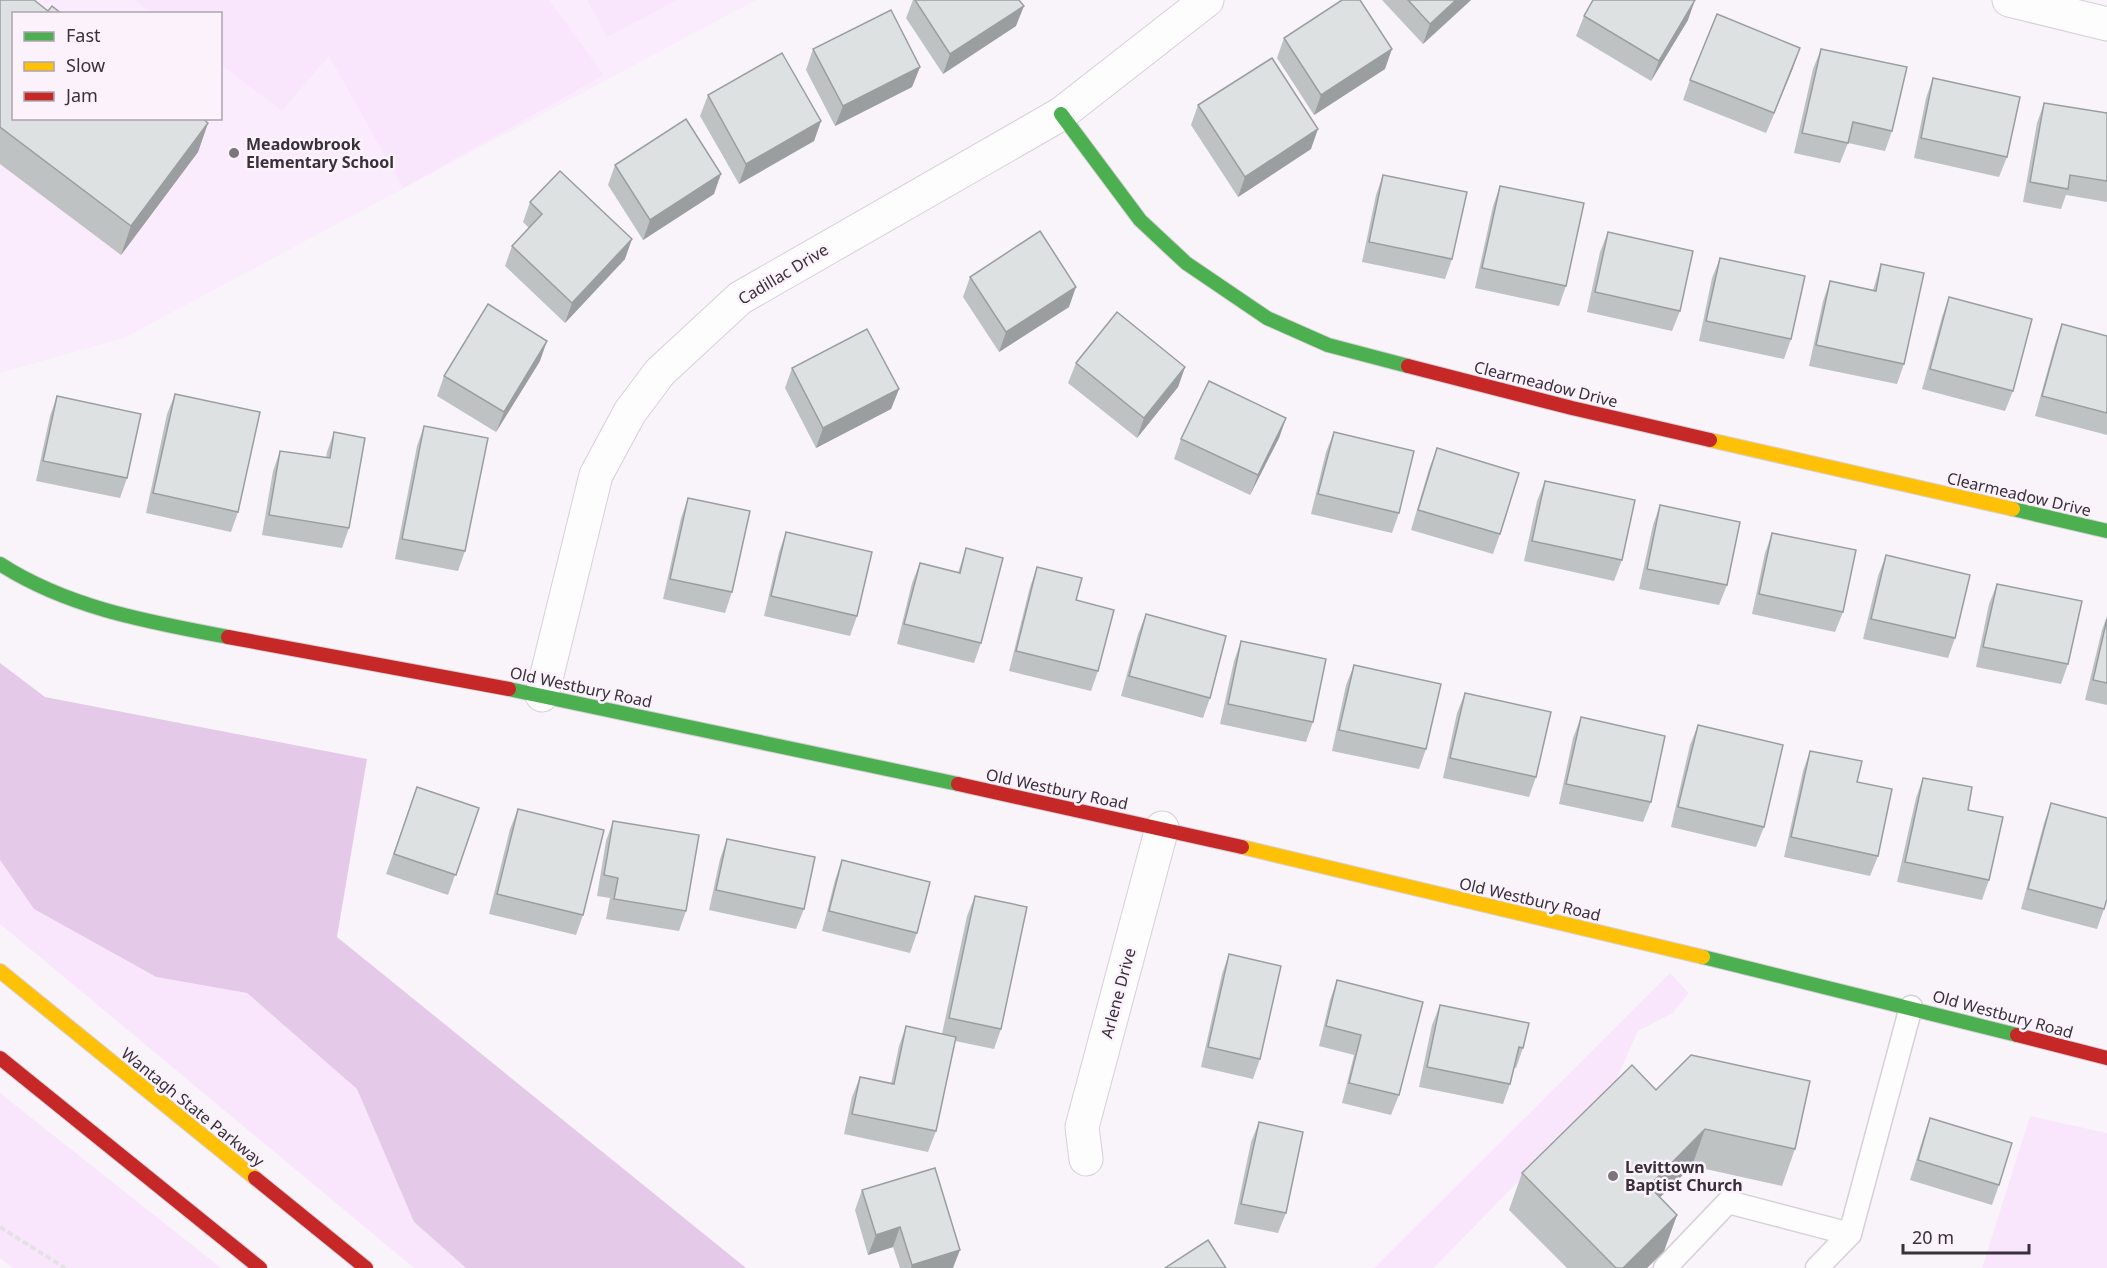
<svg xmlns="http://www.w3.org/2000/svg" width="2107" height="1268" font-family="'Noto Sans',sans-serif">
<style>
.built{fill:#faecfc;fill-rule:evenodd}
.green{fill:#fae6fc}
.forest{fill:#e5c9e9}
.lines{fill:none;stroke-linecap:round;stroke-linejoin:round}
.lane-casing{stroke:#d6d0d7;stroke-width:25}
.street-casing{stroke:#d6d0d7;stroke-width:35}
.fast-casing{stroke:#d6d0d7;stroke-width:16}
.slow-casing{stroke:#d6d0d7;stroke-width:16}
.jam-casing{stroke:#d6d0d7;stroke-width:16}
.path{stroke:#e4e1e4;stroke-width:4;stroke-dasharray:6 3;stroke-linecap:butt}
.lane{stroke:#fefdfe;stroke-width:22}
.street{stroke:#fefdfe;stroke-width:33}
.fast{stroke:#4caf50;stroke-width:14}
.slow{stroke:#ffc107;stroke-width:14}
.jam{stroke:#c62828;stroke-width:14}
.wall{fill:#bec2c2}
.shaded-wall{fill:#9b9e9e}
.building{fill:#dde1e2;stroke:#9b9e9e;stroke-width:1.5}
.poi-dot{fill:#7c757d;stroke:#fbf2fc;stroke-width:2}
.labels{text-anchor:middle;dominant-baseline:central;stroke-width:5;stroke-linejoin:round;paint-order:stroke}
.poi-label{font-size:16px;font-weight:bold;fill:#38303a;stroke:#fbf2fc;text-anchor:start}
.street-label{font-size:16px;fill:#38303a;stroke:#fbf2fc}
</style>
<rect width="100%" height="100%" fill="#f9f4fa"/>
<!-- built -->
<path class="built" d="M0,0H756L124,338L0,373ZM14,14H220V118H14Z"/>
<!-- green -->
<g class="green">
<path d="M135,0H549L604,75L403,188L329,56L282,111L221,65L220,14L152,13Z"/>
<path d="M587,0H677L607,37Z"/>
<path d="M0,860L34,909L155,977L247,993L357,1089L414,1222L466,1268H414L0,924Z"/>
<path d="M1670,973L1689,993L1673,1013L1638,1031L1615,1082L1434,1268H1374Z"/>
<path d="M0,1093L221,1268H13L0,1258Z"/>
<path d="M2030,1116L2107,1133V1268H1982Z"/>
</g>
<!-- forest -->
<path class="forest" d="M0,663L45,697L367,759L337,937L746,1268H466L414,1222L357,1089L247,993L156,977L34,909L0,860Z"/>
<g class="lines">
<defs>
<g id="lane">
<path d="M1665,1268L1728,1202L1850,1234"/>
<path d="M1817,1268L1850,1234L1911,1007"/>
</g>
<g id="street">
<path d="M2009,0L2107,24"/>
<path d="M542,695L596,475L630,412L660,372L740,298L1061,114L1207,0"/>
<path d="M1086,1159L1082,1127L1162,828"/>
</g>
<g id="fast">
<path d="M1061,114L1140,220L1186,263L1267,318L1328,345L1408,366"/>
<path d="M2013,509L2107,531"/>
<path d="M0,564C68,608 149,622 228,637"/>
<path d="M509,689L958,784"/>
<path d="M1703,957L2017,1035"/>
</g>
<g id="slow">
<path d="M1710,440L2013,509"/>
<path d="M1242,847L1703,957"/>
<path d="M0,971L255,1178"/>
</g>
<g id="jam">
<path d="M1408,366L1572,408L1710,440"/>
<path d="M228,637L509,689"/>
<path d="M958,784L1242,847"/>
<path d="M2017,1035L2107,1058"/>
<path d="M0,1058L260,1268"/>
<path d="M255,1178L366,1268"/>
</g>
</defs>
<!-- lane casing -->
<use href="#lane" class="lane-casing"/>
<!-- street casing -->
<use href="#street" class="street-casing"/>
<!-- fast casing -->
<use href="#fast" class="fast-casing"/>
<!-- slow casing -->
<use href="#slow" class="slow-casing"/>
<!-- jam casing -->
<use href="#jam" class="jam-casing"/>
<!-- path -->
<path class="path" d="M0,1227L65,1268"/>
<!-- lane -->
<use href="#lane" class="lane"/>
<!-- street -->
<use href="#street" class="street"/>
<!-- fast -->
<use href="#fast" class="fast"/>
<!-- slow -->
<use href="#slow" class="slow"/>
<!-- jam -->
<use href="#jam" class="jam"/>
</g>
<!-- wall -->
<g class="wall">
<path d="M0,0L208,123L198,152L121,255L0,164Z"/>
<path d="M913,0H1019L1016,26L943,74L906,18Z"/>
<path d="M1382,0H1471L1423,44Z"/>
<path d="M1584,16L1688,20L1651,81L1576,36Z"/>
<path d="M1284,38L1385,69L1314,115L1277,58Z"/>
<path d="M813,49L920,67L912,87L835,126L806,70Z"/>
<path d="M1821,49L1892,131L1885,151L1848,143L1840,163L1794,153L1813,69Z"/>
<path d="M1793,68L1766,133L1683,100L1690,80Z"/>
<path d="M1933,78L2007,157L1999,177L1914,158L1926,98Z"/>
<path d="M708,95L821,121L814,141L739,184L700,116Z"/>
<path d="M2044,103L2107,113V202L2066,195L2061,209L2023,202L2037,123Z"/>
<path d="M1198,105L1311,149L1238,197L1191,125Z"/>
<path d="M615,165L714,194L643,240L608,185Z"/>
<path d="M1383,175L1452,259L1445,279L1362,262L1376,195Z"/>
<path d="M1500,186L1566,286L1559,306L1475,288L1493,206Z"/>
<path d="M530,202L625,259L565,323L505,266L512,246L529,228L523,222Z"/>
<path d="M1608,232L1680,311L1672,331L1587,312L1600,252Z"/>
<path d="M1720,258L1791,339L1784,359L1699,341L1712,278Z"/>
<path d="M1881,264L1904,364L1897,384L1809,366L1823,301L1830,281L1873,290Z"/>
<path d="M970,277L1069,307L999,352L963,297Z"/>
<path d="M1949,297L2013,391L2005,411L1922,389L1942,317Z"/>
<path d="M2062,324L2107,336V435L2035,416L2055,344Z"/>
<path d="M540,361L496,432L437,396L444,376Z"/>
<path d="M1076,363L1185,367L1178,387L1137,438L1068,383Z"/>
<path d="M792,368L899,389L891,409L816,448L785,388Z"/>
<path d="M175,394L238,512L231,532L146,513L167,414Z"/>
<path d="M57,396L127,478L120,498L36,481L50,416Z"/>
<path d="M1286,418L1279,438L1250,495L1174,459L1181,439Z"/>
<path d="M424,426L465,551L458,571L395,559L417,446Z"/>
<path d="M334,432L349,528L342,548L262,535L273,471L280,451L326,458L327,452Z"/>
<path d="M1334,432L1399,513L1392,533L1311,514L1326,452Z"/>
<path d="M1437,448L1500,534L1493,554L1411,530L1429,469Z"/>
<path d="M1545,481L1622,560L1614,581L1524,561L1537,501Z"/>
<path d="M688,498L732,592L725,613L663,599L681,518Z"/>
<path d="M1660,505L1727,585L1719,605L1639,589L1653,525Z"/>
<path d="M786,532L857,616L850,636L764,616L779,552Z"/>
<path d="M1772,533L1843,612L1835,632L1752,614L1765,553Z"/>
<path d="M966,548L981,643L974,663L897,644L912,583L920,563L958,573Z"/>
<path d="M1886,555L1955,638L1948,658L1863,639L1878,576Z"/>
<path d="M1037,567L1076,600L1098,671L1091,691L1009,671L1030,587Z"/>
<path d="M1997,584L2068,664L2061,684L1976,667L1989,604Z"/>
<path d="M1146,614L1210,698L1203,718L1121,696L1138,634Z"/>
<path d="M2107,616V705L2085,700L2102,630Z"/>
<path d="M1241,641L1313,722L1306,742L1220,724L1234,661Z"/>
<path d="M1354,665L1426,749L1419,769L1332,751L1346,685Z"/>
<path d="M1465,693L1536,777L1529,797L1443,778L1457,713Z"/>
<path d="M1581,717L1651,802L1643,822L1559,804L1573,738Z"/>
<path d="M1698,725L1764,827L1756,847L1671,827L1690,745Z"/>
<path d="M1810,751L1857,782L1878,856L1870,876L1784,857L1803,771Z"/>
<path d="M1923,778L1968,810L1989,880L1982,900L1897,882L1916,798Z"/>
<path d="M417,787L479,808L448,895L386,874Z"/>
<path d="M2051,803L2104,909L2097,929L2021,909L2044,823Z"/>
<path d="M518,809L583,915L576,935L489,914L510,829Z"/>
<path d="M613,821L686,911L679,931L606,919L610,898L597,896L606,841Z"/>
<path d="M727,839L804,909L796,929L709,910L720,859Z"/>
<path d="M842,860L917,933L910,953L822,931L835,880Z"/>
<path d="M975,896L1001,1029L994,1049L955,1041L936,1131L928,1152L844,1134L852,1097L860,1077L891,1084L899,1046L906,1026L942,1034L967,916Z"/>
<path d="M1229,954L1260,1059L1253,1079L1201,1067L1222,974Z"/>
<path d="M1337,980L1399,1095L1391,1115L1342,1103L1354,1055L1319,1046L1330,1000Z"/>
<path d="M1440,1005L1523,1048L1516,1068H1514L1510,1084L1503,1104L1419,1087L1432,1025Z"/>
<path d="M1656,1090L1795,1149L1782,1186L1692,1166L1660,1197L1677,1215L1664,1251L1647,1268H1567L1509,1210L1522,1173Z"/>
<path d="M1930,1118L1999,1185L1992,1205L1910,1180L1923,1138Z"/>
<path d="M1259,1122L1286,1213L1278,1233L1234,1224L1251,1142Z"/>
<path d="M862,1190L953,1268H900L893,1247L868,1255L855,1210Z"/>
</g>
<!-- shaded-wall -->
<g class="shaded-wall">
<path d="M1456,0H1471L1423,44L1430,24Z"/>
<path d="M1695,0L1688,20L1651,81L1659,61Z"/>
<path d="M1024,6L1016,26L943,74L950,54Z"/>
<path d="M1800,48L1793,68L1766,133Z"/>
<path d="M1392,49L1385,69L1314,115L1321,95Z"/>
<path d="M920,67L912,87L835,126L843,106Z"/>
<path d="M821,121L814,141L739,184L746,164Z"/>
<path d="M208,123L198,152L121,255L131,226Z"/>
<path d="M1318,129L1311,149L1238,197L1245,177Z"/>
<path d="M721,174L714,194L643,240L650,220Z"/>
<path d="M632,239L625,259L565,323L572,303Z"/>
<path d="M1076,287L1069,307L999,352L1006,332Z"/>
<path d="M547,341L540,361L496,432L504,412Z"/>
<path d="M1185,367L1178,387L1137,438L1144,418Z"/>
<path d="M899,389L891,409L816,448L823,428Z"/>
<path d="M1286,418L1279,438L1250,495L1258,475Z"/>
<path d="M1705,1129L1692,1166L1635,1222L1649,1186Z"/>
<path d="M1677,1215L1664,1251L1647,1268H1623Z"/>
<path d="M900,1227L893,1247L868,1255L876,1235Z"/>
<path d="M960,1250L953,1268H911L912,1265Z"/>
</g>
<!-- building -->
<g class="building">
<path d="M0,0H34L48,11L52,6L62,14H14V118H202L208,123L131,226L0,127Z"/>
<path d="M915,0H1019L1024,6L950,54Z"/>
<path d="M1342,0H1360L1392,49L1321,95L1284,38Z"/>
<path d="M1408,0H1456L1430,24Z"/>
<path d="M1593,0H1695L1659,61L1584,16Z"/>
<path d="M891,10L920,67L843,106L813,49Z"/>
<path d="M1717,14L1800,48L1774,113L1690,80Z"/>
<path d="M1821,49L1907,67L1892,131L1853,122L1848,143L1802,133Z"/>
<path d="M782,53L821,121L746,164L708,95Z"/>
<path d="M1272,58L1318,129L1245,177L1198,105Z"/>
<path d="M1933,78L2020,97L2007,157L1921,138Z"/>
<path d="M2044,103L2107,113V181L2070,175L2068,189L2030,182Z"/>
<path d="M686,119L721,174L650,220L615,165Z"/>
<path d="M560,171L632,239L572,303L512,246L542,214L530,202Z"/>
<path d="M1383,175L1467,192L1452,259L1369,242Z"/>
<path d="M1500,186L1584,203L1566,286L1482,268Z"/>
<path d="M1040,231L1076,287L1006,332L970,277Z"/>
<path d="M1608,232L1693,251L1680,311L1595,292Z"/>
<path d="M1720,258L1805,276L1791,339L1706,321Z"/>
<path d="M1881,264L1924,273L1904,364L1816,345L1830,281L1876,291Z"/>
<path d="M1949,297L2032,319L2013,391L1930,369Z"/>
<path d="M488,304L547,341L504,412L444,376Z"/>
<path d="M1117,312L1185,367L1144,418L1076,363Z"/>
<path d="M2062,324L2107,336V413L2042,396Z"/>
<path d="M867,329L899,389L823,428L792,368Z"/>
<path d="M1209,381L1286,418L1258,475L1181,439Z"/>
<path d="M175,394L260,412L238,512L153,493Z"/>
<path d="M57,396L141,414L127,478L43,461Z"/>
<path d="M424,426L488,438L465,551L402,539Z"/>
<path d="M334,432L365,438L349,528L269,515L280,451L330,458Z"/>
<path d="M1334,432L1414,451L1399,513L1318,494Z"/>
<path d="M1437,448L1519,473L1500,534L1418,510Z"/>
<path d="M1545,481L1635,500L1622,560L1532,541Z"/>
<path d="M688,498L750,511L732,592L670,579Z"/>
<path d="M1660,505L1740,522L1727,585L1647,569Z"/>
<path d="M786,532L872,552L857,616L771,596Z"/>
<path d="M1772,533L1856,550L1843,612L1759,594Z"/>
<path d="M966,548L1003,558L981,643L904,624L920,563L960,573Z"/>
<path d="M1886,555L1970,575L1955,638L1871,619Z"/>
<path d="M1037,567L1082,578L1076,600L1114,610L1098,671L1016,651Z"/>
<path d="M1997,584L2082,601L2068,664L1983,647Z"/>
<path d="M1146,614L1226,636L1210,698L1129,676Z"/>
<path d="M2107,619V683L2093,680Z"/>
<path d="M1241,641L1326,659L1313,722L1228,704Z"/>
<path d="M1354,665L1441,684L1426,749L1339,730Z"/>
<path d="M1465,693L1551,712L1536,777L1450,758Z"/>
<path d="M1581,717L1665,736L1651,802L1566,784Z"/>
<path d="M1698,725L1783,745L1764,827L1678,807Z"/>
<path d="M1810,751L1862,761L1857,782L1892,789L1878,856L1791,837Z"/>
<path d="M1923,778L1972,787L1968,810L2003,817L1989,880L1905,862Z"/>
<path d="M417,787L479,808L456,875L394,854Z"/>
<path d="M2051,803L2107,818V899L2104,909L2028,889Z"/>
<path d="M518,809L604,830L583,915L497,894Z"/>
<path d="M613,821L699,835L686,911L614,899L618,878L604,875Z"/>
<path d="M727,839L815,857L804,909L716,890Z"/>
<path d="M842,860L930,882L917,933L829,911Z"/>
<path d="M975,896L1027,907L1001,1029L949,1018Z"/>
<path d="M1229,954L1281,966L1260,1059L1208,1047Z"/>
<path d="M1337,980L1423,1002L1399,1095L1349,1083L1361,1035L1326,1026Z"/>
<path d="M1440,1005L1529,1023L1523,1048L1519,1047L1510,1084L1427,1067Z"/>
<path d="M906,1026L956,1037L936,1131L852,1114L860,1077L894,1084Z"/>
<path d="M1691,1055L1810,1081L1795,1149L1705,1129L1649,1186L1677,1215L1623,1268H1616L1522,1173L1632,1065L1656,1090Z"/>
<path d="M1930,1118L2012,1143L1999,1185L1918,1160Z"/>
<path d="M1259,1122L1303,1132L1286,1213L1241,1204Z"/>
<path d="M935,1168L960,1250L912,1265L900,1227L876,1235L862,1190Z"/>
<path d="M1208,1240L1226,1268H1165Z"/>
</g>
<!-- markers -->
<g class="poi-dot">
<circle cx="234" cy="153" r="6"/>
<circle cx="1613" cy="1176" r="6"/>
</g>
<g class="labels">
<!-- poi labels -->
<g class="poi-label">
<text x="246" y="144">Meadowbrook<tspan x="246" dy="18">Elementary School</tspan></text>
<text x="1625" y="1167">Levittown<tspan x="1625" dy="18">Baptist Church</tspan></text>
</g>
<!-- street labels -->
<g class="street-label">
<text transform="translate(783 274) rotate(-31)">Cadillac Drive</text>
<text transform="translate(1546 384) rotate(14)">Clearmeadow Drive</text>
<text transform="translate(2019 494) rotate(13)">Clearmeadow Drive</text>
<text transform="translate(581 687) rotate(12)">Old Westbury Road</text>
<text transform="translate(1057 789) rotate(12)">Old Westbury Road</text>
<text transform="translate(1530 899) rotate(13)">Old Westbury Road</text>
<text transform="translate(1118 993) rotate(-75)">Arlene Drive</text>
<text transform="translate(2003 1014) rotate(15)">Old Westbury Road</text>
<text transform="translate(193 1107) rotate(39)">Wantagh State Parkway</text>
</g>
</g>
<!-- legend -->
<rect x="12" y="12" width="210" height="108" fill="#fbf2fc" stroke="#ada4ae" stroke-width="1.5"/>
<rect x="24" y="32" width="30" height="9" fill="#4caf50" stroke="#ada4ae" stroke-width="1.5"/>
<text x="66" y="42" font-size="18" fill="#38303a">Fast</text>
<rect x="24" y="62" width="30" height="9" fill="#ffc107" stroke="#ada4ae" stroke-width="1.5"/>
<text x="66" y="72" font-size="18" fill="#38303a">Slow</text>
<rect x="24" y="92" width="30" height="9" fill="#c62828" stroke="#ada4ae" stroke-width="1.5"/>
<text x="66" y="102" font-size="18" fill="#38303a">Jam</text>
<!-- scale -->
<path d="M1903 1244v9h126v-9" fill="none" stroke="#38303a" stroke-width="3"/>
<text x="1912" y="1244" font-size="18" fill="#38303a" stroke="#fbf2fc" stroke-width="4.5" paint-order="stroke">20 m</text>
</svg>
